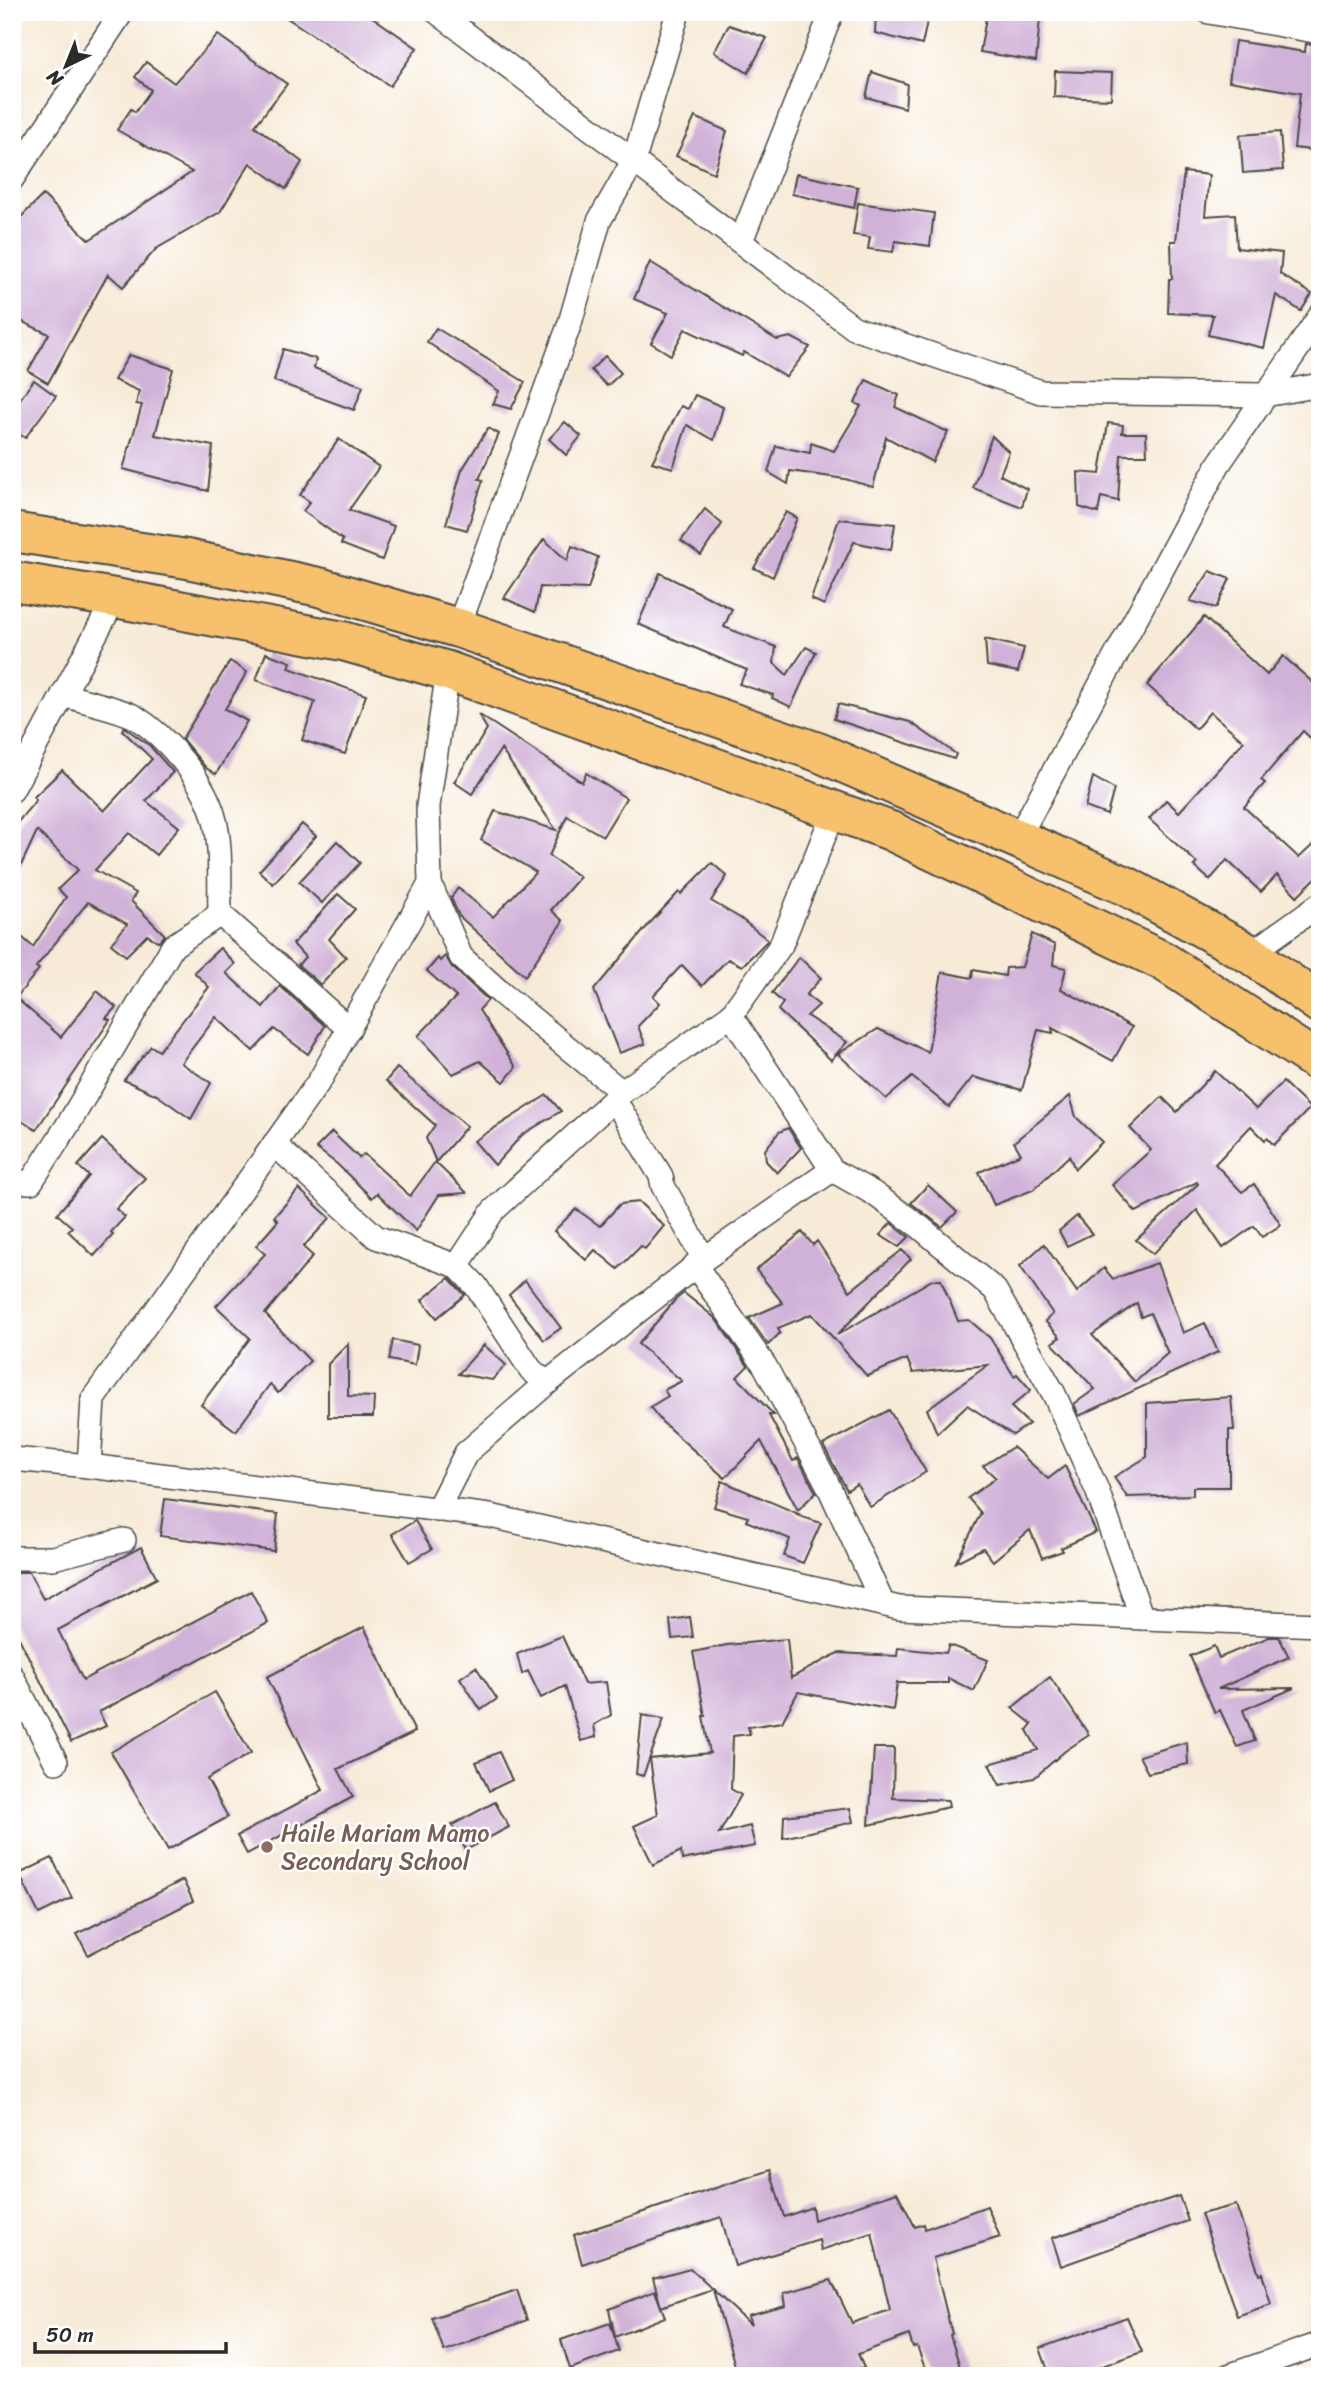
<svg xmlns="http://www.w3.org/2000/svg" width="1332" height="2388" font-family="Sriracha,sans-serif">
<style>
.building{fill:#d0b1d8;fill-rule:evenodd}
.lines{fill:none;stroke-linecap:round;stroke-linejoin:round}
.street-casing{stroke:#4a4845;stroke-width:26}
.highway-casing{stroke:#4a4845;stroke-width:42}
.street{stroke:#fff;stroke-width:23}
.highway{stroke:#f7c06c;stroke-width:38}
.education-dot{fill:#8d6e63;stroke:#fff;stroke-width:2.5}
.labels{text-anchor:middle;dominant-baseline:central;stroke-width:5;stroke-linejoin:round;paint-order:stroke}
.education-label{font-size:24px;fill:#785e54;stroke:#fff;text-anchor:start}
</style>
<rect width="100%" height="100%" fill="#fff"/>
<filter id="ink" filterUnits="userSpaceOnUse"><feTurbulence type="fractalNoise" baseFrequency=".0143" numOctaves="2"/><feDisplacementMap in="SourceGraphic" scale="14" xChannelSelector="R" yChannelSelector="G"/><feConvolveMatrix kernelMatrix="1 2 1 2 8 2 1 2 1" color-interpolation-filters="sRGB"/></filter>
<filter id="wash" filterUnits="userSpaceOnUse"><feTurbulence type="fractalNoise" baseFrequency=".00686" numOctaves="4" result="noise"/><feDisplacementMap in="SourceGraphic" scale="28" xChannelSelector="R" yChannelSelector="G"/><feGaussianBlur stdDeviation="1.57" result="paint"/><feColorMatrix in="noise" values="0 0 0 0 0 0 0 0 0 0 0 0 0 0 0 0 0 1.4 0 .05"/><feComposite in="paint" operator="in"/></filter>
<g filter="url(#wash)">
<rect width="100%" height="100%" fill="#f7ebd8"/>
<g id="blocks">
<!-- building -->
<g class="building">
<path d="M278,12H365L417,48L390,86Z"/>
<path d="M876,12H929L922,45L875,33Z"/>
<path d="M987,12L1040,18L1036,61L980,52Z"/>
<path d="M729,25L767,38L748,73L714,52Z"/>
<path d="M218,35L287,84L255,126L302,162L286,189L250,163L220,212L156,249L123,287L108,274L48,383L28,371L49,334L12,317V226L43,195L89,240L192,172L117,130L131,109L135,112L151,90L135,77L146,62L174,83Z"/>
<path d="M1235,41L1305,52L1306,44L1320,46V151L1294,148L1300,93L1229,81Z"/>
<path d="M1055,71L1112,73L1111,99L1054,97Z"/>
<path d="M872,72L907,84L905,108L866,97Z"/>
<path d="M695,117L727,131L714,173L676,156Z"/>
<path d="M1280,132L1283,170L1243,173L1240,135Z"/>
<path d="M1184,172L1209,175L1205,216L1235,214L1237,248L1282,253L1280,274L1312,294L1301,311L1276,295L1264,348L1208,335L1213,315L1168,313L1169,279H1172L1171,241H1176Z"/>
<path d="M796,174L858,187L854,208L792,194Z"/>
<path d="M858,203L934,213L930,246L895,241L893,252L868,249L870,237L853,235Z"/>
<path d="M650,262L777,340L791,337L810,347L786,377L744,352L742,356L685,329L671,355L651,343L668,313L634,299Z"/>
<path d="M436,328L525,382L511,409L493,404L499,391L427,342Z"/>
<path d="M283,349L316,359L314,368L363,386L354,410L274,381Z"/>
<path d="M129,355L173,369L155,435L213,446L208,491L123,469L142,405L136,404L139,391L114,380Z"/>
<path d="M605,356L621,373L607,386L591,370Z"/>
<path d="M34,380L56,396L25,438L12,429V410Z"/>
<path d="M866,380L899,395L895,407L948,432L932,462L886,437L873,487L845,479L790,471L788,484L768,472L776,446L810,453L811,443L834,451L861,406L855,403Z"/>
<path d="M695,395L723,407L714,440L687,425L673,468L652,462L681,406L688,409Z"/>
<path d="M565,422L581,436L566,455L549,439Z"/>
<path d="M1108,423L1123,425L1122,433H1146L1147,455H1121L1118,501L1101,497L1098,513L1079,507L1078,472L1100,474Z"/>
<path d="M488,428L499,434L479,479L483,480L467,530L446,524L462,470Z"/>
<path d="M992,436L1009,452L1000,475L1027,489L1022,507L973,488Z"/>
<path d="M339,439L379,467L349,510L394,526L382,560L341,544L343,540L303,511L310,502L300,495Z"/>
<path d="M705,509L722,524L701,555L681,541Z"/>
<path d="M786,512L797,518L773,577L754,568Z"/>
<path d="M839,519L895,524L891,550L854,542L824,605L811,599Z"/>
<path d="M544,539L567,561L572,546L598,557L588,589L540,587L535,612L504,598Z"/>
<path d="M1210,571L1230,579L1216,608L1190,601Z"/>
<path d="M660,573L732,609L724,627L776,647L774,663L787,675L806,647L816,652L791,707L772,698L773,695L739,684L747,670L638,624Z"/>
<path d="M1204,617L1267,675L1283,656L1320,689V747L1303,731L1261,780L1265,783L1244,807L1299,858L1320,838V874L1297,896L1277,875L1261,892L1227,860L1210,880L1194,866L1197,863L1149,819L1166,800L1179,812L1244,741L1210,712L1196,729L1147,685Z"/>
<path d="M985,639L1024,648L1018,672L987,666Z"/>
<path d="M266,653L291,662L289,668L366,695L345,754L302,740L315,702L256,680Z"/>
<path d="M230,661L247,672L225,709L247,721L216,774L206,768L182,739Z"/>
<path d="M838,704L910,722L956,754L954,759L834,719Z"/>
<path d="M478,714L582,782L586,773L626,798L603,836L567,816L549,856L580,877L551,910L563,921L525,976L459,916L451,898L458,888L493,917L536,872L481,840L495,811L556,830L501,749L472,794L454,782L487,729Z"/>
<path d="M124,727L150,746L173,772L146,801L179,827L156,855L129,833L95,870L136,893L131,901L165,935L159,942L147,935L126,956L111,944L127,924L88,902L36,967L39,969L16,998L61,1037L97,991L116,1007L106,1018L110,1020L36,1130L12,1115V928L33,947L66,897L58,889L78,870L37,831L12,885V829L36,800L34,797L62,770L104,811L152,759L122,730Z"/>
<path d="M1093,777L1114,789L1107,815L1085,807Z"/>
<path d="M302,824L316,836L273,884L259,871Z"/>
<path d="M337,841L360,863L322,903L299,882Z"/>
<path d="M712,863L727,876L711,901L740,918L768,940L742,966L728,959L702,986L682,965L653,996L660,1003L638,1026L645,1044L619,1053L594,990L650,923L679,892L681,894Z"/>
<path d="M338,894L355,909L329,939L346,957L321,985L298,965L305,957L293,944Z"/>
<path d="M1032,934L1055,945L1053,965L1066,968L1061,989L1132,1027L1113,1061L1052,1028L1053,1033L1038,1030L1022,1090L973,1077L949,1107L912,1077L886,1099L838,1054L878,1029L928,1052L942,972L972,978L973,970L1005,976L1006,968L1022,967Z"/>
<path d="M220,948L235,964L226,973L263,1007L280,986L325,1026L308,1054L274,1029L253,1051L216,1017L181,1063L211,1083L191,1119L157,1095L124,1080L151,1046L159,1051L209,987L194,972Z"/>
<path d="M445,956L452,967L488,1000L479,1010L516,1067L504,1082L480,1061L453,1074L418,1036L456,997L427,971L438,958L440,961Z"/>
<path d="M799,957L821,978L806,995L819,1005L807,1016L847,1042L831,1060L778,1010L783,1003L772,993Z"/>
<path d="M397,1068L467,1126L436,1162L426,1138L435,1125L386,1081Z"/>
<path d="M1215,1071L1256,1109L1283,1082L1310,1108L1274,1145L1267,1138L1265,1140L1251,1126L1215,1164L1242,1192L1254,1184L1281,1225L1262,1237L1254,1226L1223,1248L1197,1210L1153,1254L1136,1240L1198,1184L1197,1182L1136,1212L1112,1185L1151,1150L1130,1128L1162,1097L1177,1112Z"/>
<path d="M547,1095L561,1111L522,1135L495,1165L474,1141Z"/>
<path d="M1070,1096L1076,1117L1102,1142L1075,1169L1069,1156L1033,1190L994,1205L979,1172L1021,1154L1014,1142Z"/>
<path d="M788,1128L801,1148L777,1173L766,1161L765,1150L779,1132Z"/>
<path d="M332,1132L359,1158L364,1154L410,1196L435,1162L467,1193L439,1195L416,1231L377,1193L372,1198L337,1164L316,1148Z"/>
<path d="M102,1139L145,1178L116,1209L125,1217L111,1232L113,1235L94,1256L68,1231L72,1227L57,1214L89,1176L78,1166Z"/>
<path d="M928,1185L957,1212L942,1227L911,1203Z"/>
<path d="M299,1189L330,1218L303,1247L313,1256L265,1314L310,1361L278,1393L270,1384L236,1431L201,1405L250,1338L216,1306L265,1254L256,1246L278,1221L274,1217Z"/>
<path d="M639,1202L664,1226L645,1249L641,1246L618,1269L595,1250L586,1260L554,1231L576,1209L600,1226L620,1204Z"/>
<path d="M1077,1216L1092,1234L1067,1246L1059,1231Z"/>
<path d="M891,1223L909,1237L899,1247L880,1235Z"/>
<path d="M802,1232L813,1245L817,1241L850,1291L902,1250L911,1259L837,1335L932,1280H941L958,1321L969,1320L990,1338L1014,1376L1017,1374L1031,1390L1011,1407L1029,1424L1013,1435L967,1405L937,1433L927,1409L988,1365L913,1373L907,1359L867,1376L812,1314L778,1328L780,1333L768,1345L749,1318L783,1303L756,1270Z"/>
<path d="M1044,1244L1077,1292L1104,1268L1113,1279L1157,1263L1183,1333L1205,1323L1218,1352L1079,1416L1074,1404L1095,1389L1052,1343L1060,1337L1045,1321L1053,1314L1020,1266ZM1137,1303L1141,1317L1150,1313L1168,1353L1135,1382L1092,1335Z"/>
<path d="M449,1278L465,1295L437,1318L422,1300Z"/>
<path d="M525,1280L561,1328L544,1340L509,1295Z"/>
<path d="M684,1293L715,1318L748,1366L737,1377L774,1415H769L793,1461L798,1458L814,1489L816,1492L798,1510L761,1441L725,1478L662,1422L650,1407L668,1396L664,1390L682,1381L638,1344L675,1300Z"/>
<path d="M393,1340L418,1345L415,1365L389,1360Z"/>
<path d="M348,1344V1396L374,1397L373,1417H328V1364Z"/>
<path d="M484,1345L506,1365L492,1380L458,1374Z"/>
<path d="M1231,1397L1234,1430H1229V1487H1193V1495L1127,1497L1114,1477L1147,1457V1403Z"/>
<path d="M889,1410L926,1472L870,1507L857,1484L847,1490L823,1445Z"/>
<path d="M1013,1447L1048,1479L1065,1466L1096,1532L1061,1548L1063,1551L1042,1558L1030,1530L993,1561L983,1548L956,1562L981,1513L968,1498L996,1478L983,1466Z"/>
<path d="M722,1481L799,1514L797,1515L821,1523L803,1563L784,1556L790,1539L746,1521L748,1517L714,1507Z"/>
<path d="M165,1499L278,1514L274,1551L160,1536Z"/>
<path d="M415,1521L432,1549L409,1562L392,1534Z"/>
<path d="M141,1547L157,1578L58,1630L83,1680L251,1591L268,1623L99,1712L106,1726L71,1742L12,1624V1576L20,1572H29L43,1599Z"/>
<path d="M690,1617L693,1637L672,1639L670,1620Z"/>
<path d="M364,1627L415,1732L338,1769L353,1797L247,1854L237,1836L323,1790L267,1677Z"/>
<path d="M562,1636L584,1684L606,1682L611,1715L594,1725L596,1737L581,1741L565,1686L541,1698L528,1671L522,1674L517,1654Z"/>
<path d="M1269,1637H1279L1289,1657L1218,1689L1294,1688L1243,1710L1255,1741L1237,1747L1220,1710L1215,1713L1190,1656L1214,1646L1219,1658Z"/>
<path d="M787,1639L791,1678L838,1653L897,1656L898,1648L946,1653L949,1645L988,1660L974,1691L948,1678V1683H897L893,1710L798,1692L782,1722L748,1727L750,1734L733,1736L731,1789L741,1795L719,1834L750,1826L755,1846L682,1860L681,1851L653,1865L634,1826L658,1815L650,1759L710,1753L703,1716H705L693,1652L727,1645Z"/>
<path d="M476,1667L497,1699L481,1710L460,1678Z"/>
<path d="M1050,1677L1089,1735L1065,1751L1034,1778L1000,1785L989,1764L1038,1750L1027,1730L1032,1724L1012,1708Z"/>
<path d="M215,1692L251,1753L207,1779L228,1817L168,1850L111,1752Z"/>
<path d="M642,1715L664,1719L643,1776L636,1774Z"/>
<path d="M1187,1742L1188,1764L1148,1773L1139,1756Z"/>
<path d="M874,1748H894L893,1798L948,1800L949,1807L869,1825Z"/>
<path d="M499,1752L512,1780L489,1791L476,1762Z"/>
<path d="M495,1802L509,1827L466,1850L452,1825Z"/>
<path d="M850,1808L853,1822L783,1838L784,1816Z"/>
<path d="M52,1858L72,1898L39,1914L19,1874Z"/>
<path d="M183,1880L193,1901L88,1955L77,1934Z"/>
<path d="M770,2170L784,2217L812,2207L814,2220L897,2192L915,2227L924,2224L925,2229L987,2206L1000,2237L933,2258L952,2334L950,2335L963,2376H928L917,2347L913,2348L909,2335L858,2354L864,2368L839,2376H738L713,2290L751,2325L748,2316L786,2306L784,2293L831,2280L852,2323L890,2310L872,2233L821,2250L819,2240L735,2266L721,2217L582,2264L574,2235Z"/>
<path d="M1179,2196L1188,2221L1061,2266L1052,2238Z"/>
<path d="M1236,2205L1259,2274L1262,2273L1271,2304L1237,2316L1201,2214Z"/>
<path d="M690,2268L712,2289L661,2307L653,2278Z"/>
<path d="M517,2290L527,2320L444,2351L432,2318Z"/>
<path d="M655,2291L665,2317L615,2337L609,2309Z"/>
<path d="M1127,2317L1142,2352L1074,2376H1050L1040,2348Z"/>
<path d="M610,2323L619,2351L570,2369L561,2340Z"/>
</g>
</g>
</g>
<g filter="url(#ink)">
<use href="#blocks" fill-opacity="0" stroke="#4a4845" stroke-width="2"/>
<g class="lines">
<defs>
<g id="street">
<path d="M437,12L854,328L1041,392L1265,395L1320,385"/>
<path d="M1209,12L1320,32"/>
<path d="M12,179L122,12"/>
<path d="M741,241L832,12"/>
<path d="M458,628L570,323L599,221L634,160L678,12"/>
<path d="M63,695C80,700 121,709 135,717C167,737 204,780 214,817C222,844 219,885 220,914L349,1029"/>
<path d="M12,790L115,598"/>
<path d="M1018,838L1218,465L1320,316"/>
<path d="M430,884L461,957L502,994L622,1092L731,1015L781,945L834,811"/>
<path d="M1250,954L1320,904"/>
<path d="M614,1099L661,1176L663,1186L704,1259L832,1170L731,1015"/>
<path d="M274,1144L376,1237L457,1266L493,1211L622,1092"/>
<path d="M832,1170L873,1193L920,1227L995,1290L1054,1394L1097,1490L1142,1618"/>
<path d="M12,1182H31L69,1123L173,946L220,914"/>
<path d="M695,1265L765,1366L827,1483L883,1604"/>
<path d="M457,1266L476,1286L531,1370L547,1383"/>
<path d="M12,1459L89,1466L490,1516L899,1608L1320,1625"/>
<path d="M89,1466L93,1399L320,1080L430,884L428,806L448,671"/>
<path d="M437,1510L466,1453L547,1383L704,1259"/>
<path d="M12,1558H53L124,1540"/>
<path d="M12,1676L56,1762"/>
<path d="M1228,2376L1320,2344"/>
</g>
<g id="highway">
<path d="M12,532L187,559L319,587L458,628L818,752L1126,886L1250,954L1320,1004"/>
<path d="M12,581L115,598L343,641L448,671L891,831L1163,961L1320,1063"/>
</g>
</defs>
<!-- street casing -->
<use href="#street" class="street-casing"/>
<!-- highway casing -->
<use href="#highway" class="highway-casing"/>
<!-- street -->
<use href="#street" class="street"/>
<!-- highway -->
<use href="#highway" class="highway"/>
</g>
</g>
<!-- markers -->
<circle class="education-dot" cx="267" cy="1847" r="7"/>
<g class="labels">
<!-- education labels -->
<g class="education-label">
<text x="281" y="1833">Haile Mariam Mamo<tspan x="281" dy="28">Secondary School</tspan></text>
</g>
</g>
<!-- margin -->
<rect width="1332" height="2388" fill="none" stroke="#fff" stroke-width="42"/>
<!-- north arrow -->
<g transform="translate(66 66) rotate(223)" stroke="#ffffff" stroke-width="5" paint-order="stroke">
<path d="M0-5L12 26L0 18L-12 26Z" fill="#2b2b2b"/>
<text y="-10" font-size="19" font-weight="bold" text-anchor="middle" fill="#2b2b2b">N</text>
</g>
<!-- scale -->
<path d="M35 2342v10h191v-10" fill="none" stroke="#2b2b2b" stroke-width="3.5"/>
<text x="46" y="2342" font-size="21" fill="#2b2b2b" stroke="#ffffff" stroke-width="5" paint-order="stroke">50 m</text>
</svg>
